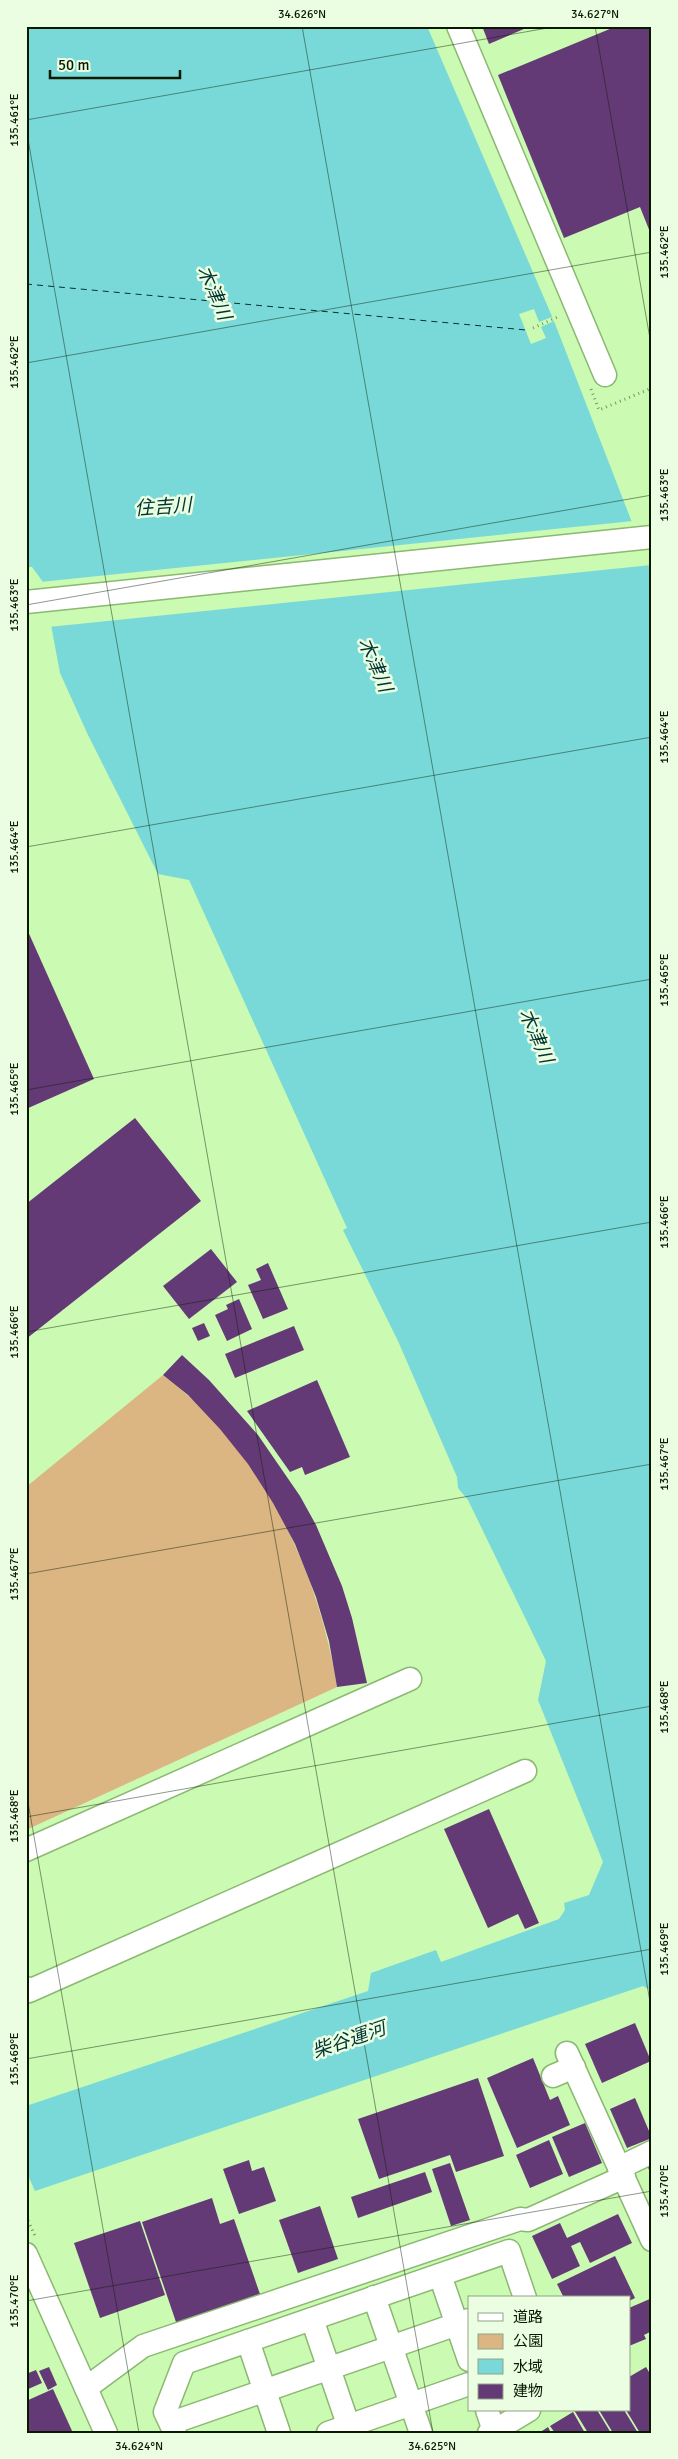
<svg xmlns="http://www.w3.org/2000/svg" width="678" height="2459" font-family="Signika,'Noto Sans JP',sans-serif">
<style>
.green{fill:#dbb683}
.water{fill:#79d9d9}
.pier{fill:#cbfab2}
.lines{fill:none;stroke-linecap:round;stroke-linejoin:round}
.ferry{stroke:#033434;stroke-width:1;stroke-dasharray:6 5;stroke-linecap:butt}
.building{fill:#643a76}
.minor-casing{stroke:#8bb872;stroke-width:25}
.path{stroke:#769865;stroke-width:3;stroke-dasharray:1 4;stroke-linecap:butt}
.minor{stroke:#fff;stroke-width:22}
.ticks{fill:none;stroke:#091a01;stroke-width:1;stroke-opacity:0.45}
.labels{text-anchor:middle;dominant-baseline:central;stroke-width:5;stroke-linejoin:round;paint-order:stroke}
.water-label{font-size:19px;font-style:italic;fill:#033434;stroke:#ebfee1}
.neatline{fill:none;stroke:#091a01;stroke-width:2}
.ticks-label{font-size:12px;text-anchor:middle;fill:#091a01}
</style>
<rect width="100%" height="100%" fill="#cbfab2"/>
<!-- green -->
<path class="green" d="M163,1375C261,1449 318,1568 337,1687L26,1830V1487Z"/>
<!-- water -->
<path class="water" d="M26,26H427L554,321L652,574V1991L643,1986L35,2191L26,2171V2106L368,1991L371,1973L436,1950L441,1962L559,1919L565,1910L564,1903L589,1895L603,1862L538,1700L546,1661L468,1500L458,1488L457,1477L398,1341L343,1230L347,1228L189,880L158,874L88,735L60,673L43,582L32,567H26Z"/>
<!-- pier -->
<g class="pier">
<path d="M534,309L539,322L552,317L554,321L541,327L546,338L531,344L519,314Z"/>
<path d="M633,521L651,565L49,627L40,582Z"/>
</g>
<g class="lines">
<!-- ferry -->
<path class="ferry" d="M26,284L526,330"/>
</g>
<!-- building -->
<g class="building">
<path d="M482,26H531L489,44Z"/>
<path d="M617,26H652V237L640,207L564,238L498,75Z"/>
<path d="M26,927L94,1079L26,1109Z"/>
<path d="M135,1118L201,1201L26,1339V1204Z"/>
<path d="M211,1249L237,1282L189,1319L163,1286Z"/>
<path d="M268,1263L288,1309L263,1319L248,1285L261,1280L256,1269Z"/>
<path d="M239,1299L252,1329L227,1341L215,1315L228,1309L226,1305Z"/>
<path d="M204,1323L210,1336L198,1341L192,1328Z"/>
<path d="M294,1326L304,1350L235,1378L225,1354Z"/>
<path d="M182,1355L209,1380L258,1435L300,1496L316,1525L342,1586L352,1618L367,1683L337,1687L329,1641L316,1597L295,1544L273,1503L248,1464L220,1429L188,1395L163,1375Z"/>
<path d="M317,1380L350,1457L305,1475L302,1467L290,1472L247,1411Z"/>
<path d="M489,1809L539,1923L525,1929L518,1914L488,1928L444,1829Z"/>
<path d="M635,2023L651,2061L602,2083L585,2044Z"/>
<path d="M533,2058L550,2100L558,2096L570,2125L517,2148L487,2078Z"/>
<path d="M478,2078L504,2156L456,2172L450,2155L379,2179L358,2119Z"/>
<path d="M635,2098L652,2138L627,2148L610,2109Z"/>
<path d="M585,2123L602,2163L569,2177L552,2137Z"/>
<path d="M549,2140L563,2174L530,2188L516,2155Z"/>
<path d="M249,2160L252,2171L264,2167L276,2201L239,2214L223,2169Z"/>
<path d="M450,2163L470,2220L451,2226L432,2169Z"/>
<path d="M652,2163V2177L647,2165Z"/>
<path d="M425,2172L432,2192L358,2218L351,2197Z"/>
<path d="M212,2198L220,2224L234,2219L261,2297L177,2325L142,2222Z"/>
<path d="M320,2206L338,2259L298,2273L279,2220Z"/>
<path d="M618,2214L632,2243L590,2263L580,2242L571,2246L580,2266L552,2279L532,2236L560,2223L567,2238Z"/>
<path d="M140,2221L165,2295L100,2318L74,2243Z"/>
<path d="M615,2256L635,2298L629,2301V2298H564L557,2284Z"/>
<path d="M652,2298V2331L644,2335L646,2339L629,2346V2308Z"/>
<path d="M49,2367L57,2385L48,2390L39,2371Z"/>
<path d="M646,2367L652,2377V2433H640L626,2410H629V2377Z"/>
<path d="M36,2370L42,2383L26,2390V2374Z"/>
<path d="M53,2389L73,2433H26V2401Z"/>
<path d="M574,2410H597L611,2433H588Z"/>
<path d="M599,2410H624L638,2433H613Z"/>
<path d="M573,2412L585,2433H555L550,2426Z"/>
<path d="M548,2427L551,2433H539Z"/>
</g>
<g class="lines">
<defs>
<g id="minor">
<path d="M458,26L605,375"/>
<path d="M26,602L652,537"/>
<path d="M26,1850L410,1679"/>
<path d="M26,1988L29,1991L525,1771"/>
<path d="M567,2053L652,2240"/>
<path d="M553,2076L574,2067"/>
<path d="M619,2168L652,2152"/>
<path d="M26,2254L106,2433"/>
<path d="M440,2275L469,2360"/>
<path d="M374,2297L421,2433"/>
<path d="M312,2319L351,2433"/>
<path d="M248,2341L279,2433"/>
<path d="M86,2388L143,2346L520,2219L528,2220L624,2177"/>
<path d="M487,2410L494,2431L489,2433"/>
<path d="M171,2423L469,2320"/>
<path d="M175,2433L165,2412L184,2363L509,2251L525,2298"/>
<path d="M328,2433L469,2384"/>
<path d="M491,2433L529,2410"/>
</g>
</defs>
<!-- minor casing -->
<use href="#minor" class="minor-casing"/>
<!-- path -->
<g class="path">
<path d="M533,328L560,316"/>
<path d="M591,389L599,410L652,388"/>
<path d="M26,2216L36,2238"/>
</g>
<!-- minor -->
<use href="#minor" class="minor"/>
</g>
<!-- ticks -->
<path class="ticks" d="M302,26L652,2013M595,26L652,350M26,120L559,26M26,128L433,2433M26,363L652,252M26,605L652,495M26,847L652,737M26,1090L652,979M26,1332L652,1222M26,1574L652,1464M26,1791L139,2433M26,1817L652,1706M26,2059L652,1949M26,2301L652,2191"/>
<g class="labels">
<!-- water labels -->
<g class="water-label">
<text transform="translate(214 293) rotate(67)">木津川</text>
<text transform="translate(163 507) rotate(-4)">住吉川</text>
<text transform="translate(375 665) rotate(67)">木津川</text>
<text transform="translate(536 1036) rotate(67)">木津川</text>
<text transform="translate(349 2040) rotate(-19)">柴谷運河</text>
</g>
</g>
<!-- border -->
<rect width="678" height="2459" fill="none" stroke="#ebfee1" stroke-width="55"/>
<!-- legend -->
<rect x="468" y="2296" width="162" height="115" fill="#ebfee1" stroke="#91a387"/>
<rect x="478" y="2313" width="25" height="8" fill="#ffffff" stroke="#91a387"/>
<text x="513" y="2322" font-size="15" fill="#091a01">道路</text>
<rect x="478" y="2334" width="25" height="15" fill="#dbb683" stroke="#91a387"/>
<text x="513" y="2346" font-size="15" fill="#091a01">公園</text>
<rect x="478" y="2359" width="25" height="15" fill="#79d9d9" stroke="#91a387"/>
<text x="513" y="2372" font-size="15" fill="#091a01">水域</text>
<rect x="478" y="2384" width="25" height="15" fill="#643a76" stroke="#91a387"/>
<text x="513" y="2396" font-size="15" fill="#091a01">建物</text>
<!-- scale -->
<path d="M50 70v8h130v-8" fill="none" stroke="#091a01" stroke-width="2.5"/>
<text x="58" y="70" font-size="15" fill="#091a01" stroke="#ebfee1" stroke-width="4" paint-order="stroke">50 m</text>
<rect x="28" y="28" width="622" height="2404" class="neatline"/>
<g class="ticks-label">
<text x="302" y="18">34.626°N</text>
<text x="595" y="18">34.627°N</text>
<text transform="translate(14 120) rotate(-90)" y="4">135.461°E</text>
<text transform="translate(664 252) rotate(-90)" y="4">135.462°E</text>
<text transform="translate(14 362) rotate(-90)" y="4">135.462°E</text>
<text transform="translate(664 495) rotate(-90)" y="4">135.463°E</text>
<text transform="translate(14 605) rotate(-90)" y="4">135.463°E</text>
<text transform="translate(664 737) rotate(-90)" y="4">135.464°E</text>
<text transform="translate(14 847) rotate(-90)" y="4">135.464°E</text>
<text transform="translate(664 980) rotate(-90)" y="4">135.465°E</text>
<text transform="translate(14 1089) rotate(-90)" y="4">135.465°E</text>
<text transform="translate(664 1222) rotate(-90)" y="4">135.466°E</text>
<text transform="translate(14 1332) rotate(-90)" y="4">135.466°E</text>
<text transform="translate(664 1464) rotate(-90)" y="4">135.467°E</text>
<text transform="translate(14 1574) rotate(-90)" y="4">135.467°E</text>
<text transform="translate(664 1707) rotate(-90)" y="4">135.468°E</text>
<text transform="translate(14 1816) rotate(-90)" y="4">135.468°E</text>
<text transform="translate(664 1949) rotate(-90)" y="4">135.469°E</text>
<text transform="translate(14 2059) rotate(-90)" y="4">135.469°E</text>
<text transform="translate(664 2191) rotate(-90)" y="4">135.470°E</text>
<text transform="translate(14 2301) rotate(-90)" y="4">135.470°E</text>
<text x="139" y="2450">34.624°N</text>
<text x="432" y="2450">34.625°N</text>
</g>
</svg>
